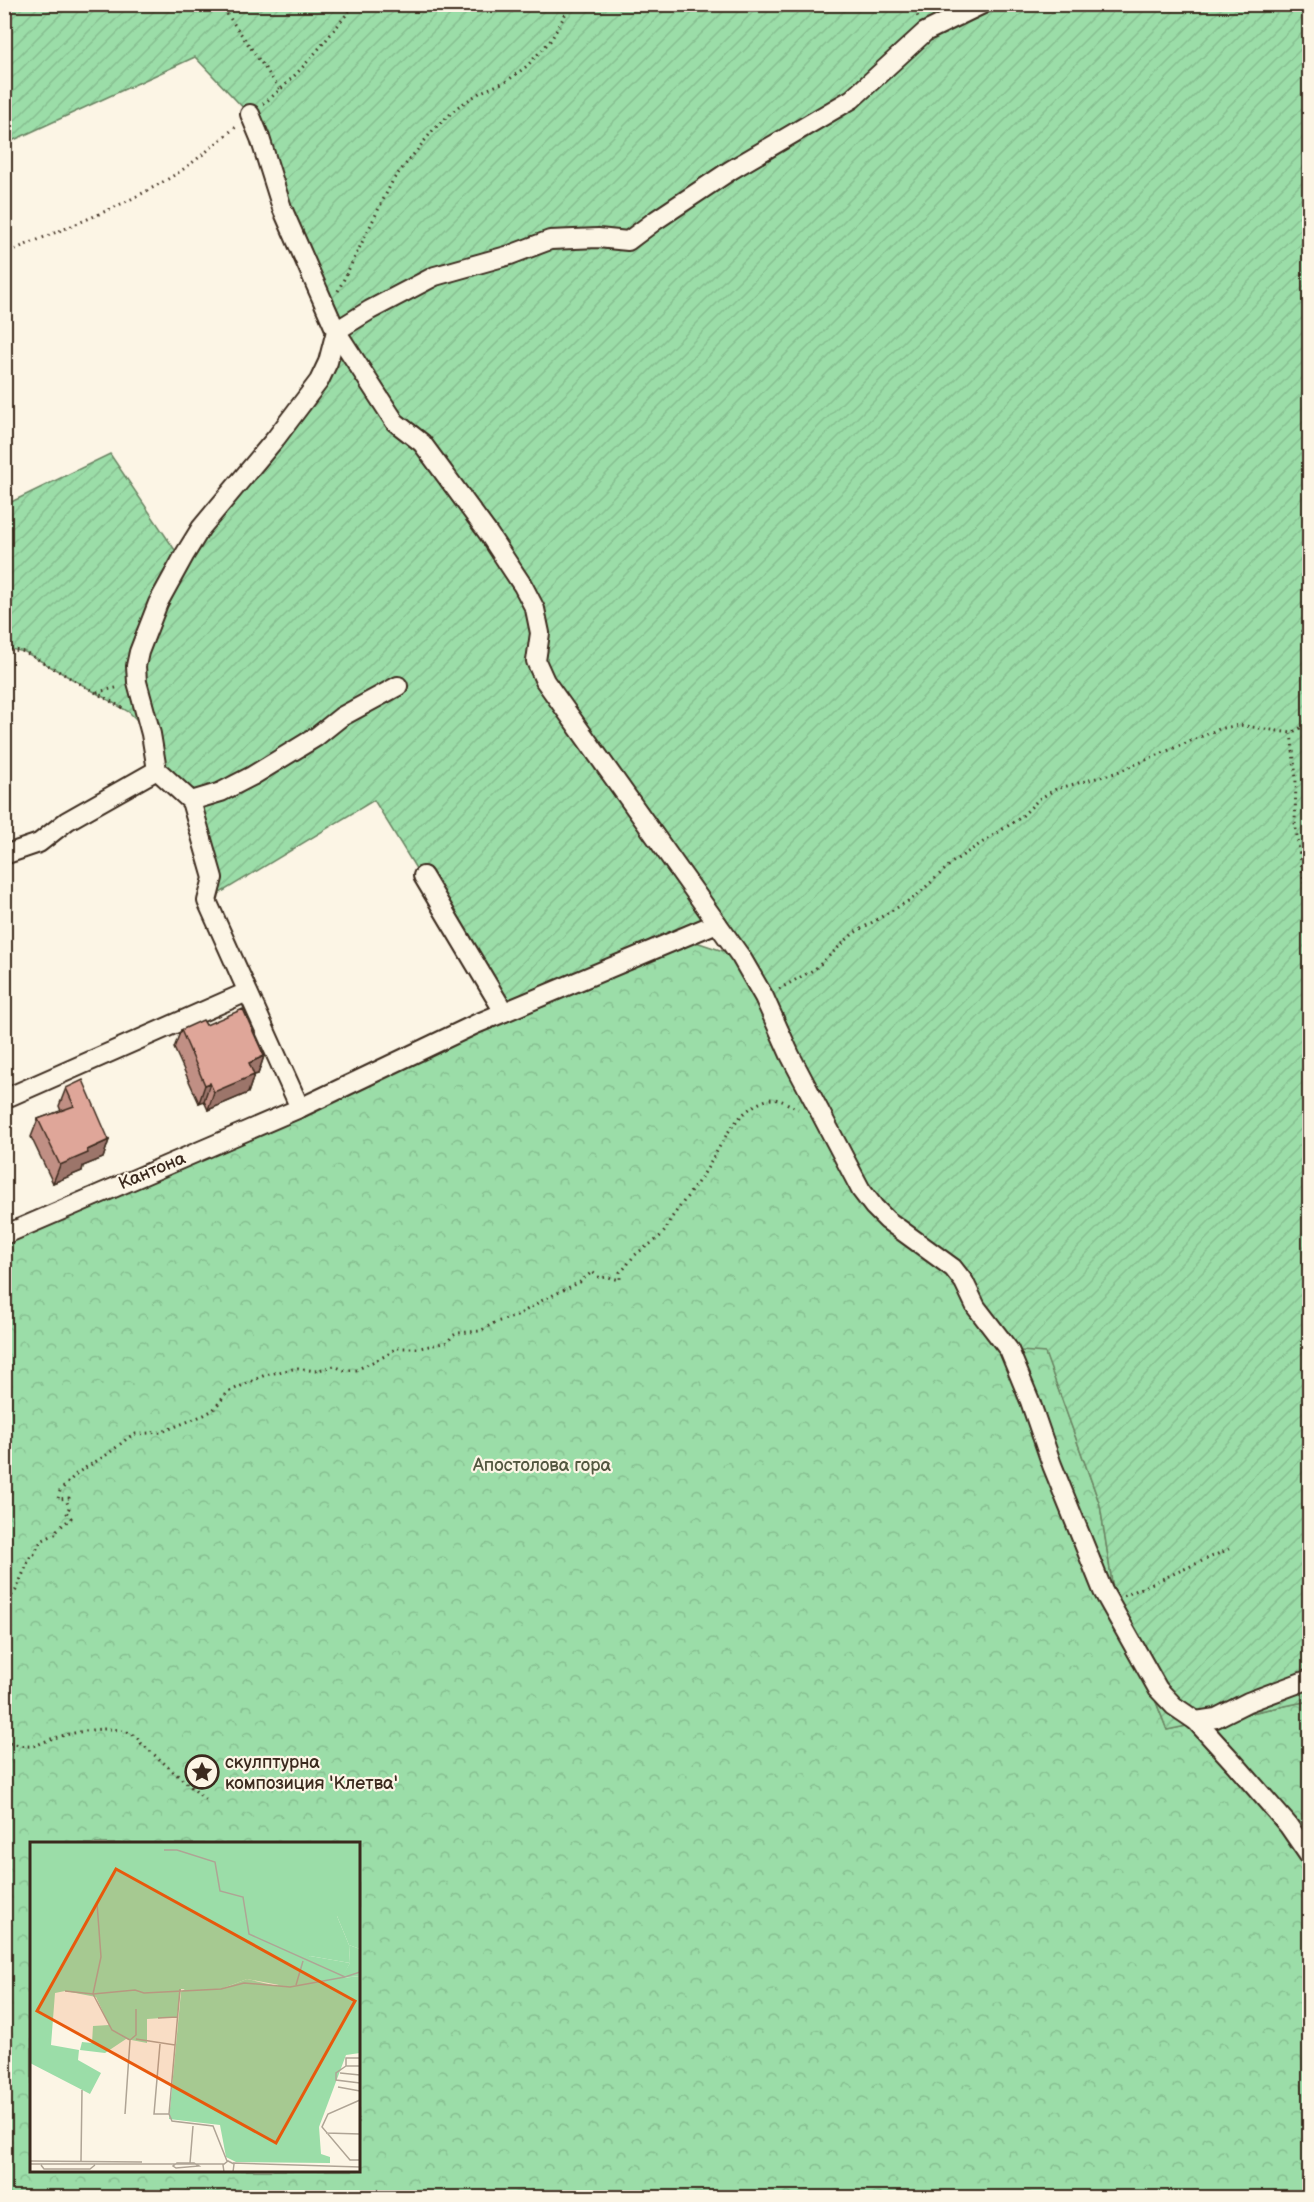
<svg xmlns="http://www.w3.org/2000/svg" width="1314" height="2202" font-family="'Balsamiq Sans',sans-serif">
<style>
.forest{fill:url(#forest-crowns);stroke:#6b8463;stroke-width:1.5;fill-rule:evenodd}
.garden{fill:url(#garden-furrows);stroke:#6b8463;stroke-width:1.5}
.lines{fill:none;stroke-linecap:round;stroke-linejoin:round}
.minor-casing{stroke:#3b2a1e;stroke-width:22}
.path{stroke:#3b2a1e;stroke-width:3;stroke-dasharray:1.5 4.5;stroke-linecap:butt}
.minor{stroke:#fcf5e5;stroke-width:18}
.wall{fill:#c08f84;stroke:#3b2a1e;stroke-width:1.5}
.shaded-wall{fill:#9c746b;stroke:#3b2a1e;stroke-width:1.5}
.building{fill:#dfa699;stroke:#3b2a1e;stroke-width:1.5}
.labels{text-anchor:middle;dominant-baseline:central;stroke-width:4.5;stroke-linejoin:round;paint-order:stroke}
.street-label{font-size:18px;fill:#3b2a1e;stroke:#fcf5e5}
.park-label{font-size:18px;fill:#535740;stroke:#fcf5e5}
.poi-label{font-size:18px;fill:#3b2a1e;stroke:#fcf5e5;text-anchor:start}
.inset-road{fill:none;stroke:#afa495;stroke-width:1.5}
.view{fill:#e8590c;fill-opacity:0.15;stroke:#e8590c;stroke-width:3}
.inset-edge{fill:none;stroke:#3b2a1e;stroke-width:3}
</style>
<defs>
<pattern id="forest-crowns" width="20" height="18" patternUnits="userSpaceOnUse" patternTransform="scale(1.5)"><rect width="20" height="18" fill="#9bdda8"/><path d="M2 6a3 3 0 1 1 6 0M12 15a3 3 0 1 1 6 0" fill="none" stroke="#86be90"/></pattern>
<pattern id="garden-furrows" width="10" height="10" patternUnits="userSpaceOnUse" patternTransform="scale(1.5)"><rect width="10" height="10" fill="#9bdda8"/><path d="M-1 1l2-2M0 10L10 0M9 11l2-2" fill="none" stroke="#86be90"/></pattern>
</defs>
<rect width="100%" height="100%" fill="#fcf5e5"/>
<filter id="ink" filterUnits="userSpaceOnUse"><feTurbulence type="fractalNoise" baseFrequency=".0167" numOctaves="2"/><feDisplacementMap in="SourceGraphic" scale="12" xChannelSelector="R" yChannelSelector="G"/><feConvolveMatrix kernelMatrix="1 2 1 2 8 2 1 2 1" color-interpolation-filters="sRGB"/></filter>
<g filter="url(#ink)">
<!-- forest -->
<path class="forest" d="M693,941L741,957L1045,1352L1100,1505L1114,1595L1167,1730L1309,1701V2197H5L4,1238ZM32,1844H358V2170H32Z"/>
<!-- garden -->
<path class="garden" d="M4,5H1309V1701L1167,1730L1114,1595L1100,1505L1045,1353L1009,1350L964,1282L887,1220L717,923L504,1012L374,800L207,901L213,878L191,801L157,770L151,734L129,712L81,684L25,652L5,648V505L110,454L181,559L319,381L336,331L250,115L195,57L5,144Z"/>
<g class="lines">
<defs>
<g id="minor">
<path d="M250,114L260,138L282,208L336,331L395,422L422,443L488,533L523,586L535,609L540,633L536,661L545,681L741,957L764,997L790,1055L861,1190L874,1207L887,1220L953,1268L964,1282L976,1307L1009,1350L1030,1401L1052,1465L1103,1591L1158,1689L1174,1706L1196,1721L1235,1764L1288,1825L1310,1857"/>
<path d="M398,686L341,717L316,737L252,776L221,792L191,801L157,770L151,734L137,682L136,666L139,652L158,603L185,554L201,528L276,438L319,381L328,362L336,331L370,310L435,276L510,255L550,240L598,238L628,241L656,220L731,170L852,99L925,32L983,4"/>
<path d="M191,801L213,878L207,901L300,1108"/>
<path d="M4,855L39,843L67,821L157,770"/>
<path d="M423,876L504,1012"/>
<path d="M4,1099L247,992"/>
<path d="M4,1235L300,1108L476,1024L717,923"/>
<path d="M1196,1721L1216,1718L1248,1702L1310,1679"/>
</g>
</defs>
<!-- minor casing -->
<use href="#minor" class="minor-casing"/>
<!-- path -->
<g class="path">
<path d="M220,4L281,91"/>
<path d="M913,4L918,17"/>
<path d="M263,104C299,76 326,40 355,4"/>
<path d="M1310,105C1302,129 1303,155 1310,178"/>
<path d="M4,254C62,229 122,208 176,174C198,160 217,142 237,126"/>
<path d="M338,291L393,180L434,129L459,106L481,92L507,81L527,66L551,40L571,4"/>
<path d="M1310,621L1302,631L1310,671"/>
<path d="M4,648L25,652L126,710"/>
<path d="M97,692L120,687"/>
<path d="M1291,733L1296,778L1295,823L1310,922"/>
<path d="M779,989L815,969L854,933L915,897L954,861L1020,818L1039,799L1056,789L1115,773L1219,729L1239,725L1291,733L1310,723"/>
<path d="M1124,1596L1229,1549"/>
<path d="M4,1605L16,1590L31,1555L34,1554L41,1541L57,1533V1530L71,1518L66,1512L69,1508L67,1502L69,1498L58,1499L60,1491L77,1473L108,1454L129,1437L136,1434L162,1432L204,1415L213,1410L228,1392L252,1381L265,1375L298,1368L315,1371L334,1366L344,1370H356L387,1355L396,1348H420L448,1342L452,1336L458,1333L480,1331L496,1322L517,1316L539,1302L580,1282L592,1272L600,1278L608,1277L620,1280V1272C627,1267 629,1261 635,1255C644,1247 656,1242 664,1232C667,1229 668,1224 670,1220C681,1205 692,1190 703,1175C721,1148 731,1114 764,1101C778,1095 786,1104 798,1109"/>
<path d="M4,1742C13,1743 24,1747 32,1746C39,1745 47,1740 54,1738C75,1732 128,1719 141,1743L207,1801"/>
</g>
<!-- minor -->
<use href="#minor" class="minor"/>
</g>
<!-- wall -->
<g class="wall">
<path d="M206,1025L264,1056L258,1074L254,1075L248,1093L208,1110L204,1101L199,1103L174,1048L181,1030Z"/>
<path d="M66,1088L109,1140L103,1158L83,1166L82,1171L53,1183L31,1137L38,1119L61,1111L59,1106Z"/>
</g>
<!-- shaded-wall -->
<g class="shaded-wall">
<path d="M264,1056L258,1074L254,1075L248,1093L208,1110L214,1092L249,1063Z"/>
<path d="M210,1083L204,1101L199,1103L205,1085Z"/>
<path d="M109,1140L103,1158L83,1166L82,1171L53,1183L60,1165L87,1150Z"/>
</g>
<!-- building -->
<g class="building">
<path d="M243,1009L264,1056L249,1063L254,1075L214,1092L210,1083L205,1085L181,1030L203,1020L206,1025Z"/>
<path d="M83,1080L109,1140L87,1150L88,1153L60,1165L38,1119L74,1106L66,1088Z"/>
</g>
</g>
<!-- icons -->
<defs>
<symbol id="sight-ring" viewBox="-11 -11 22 22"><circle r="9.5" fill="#fcf5e5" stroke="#3b2a1e" stroke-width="1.5"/><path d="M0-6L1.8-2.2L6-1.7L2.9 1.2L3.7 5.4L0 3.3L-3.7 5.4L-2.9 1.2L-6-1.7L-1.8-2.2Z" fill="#3b2a1e"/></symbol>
</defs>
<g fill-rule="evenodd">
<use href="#sight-ring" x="183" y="1753" width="38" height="38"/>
</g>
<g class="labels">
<!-- street labels -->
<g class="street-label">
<text transform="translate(152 1171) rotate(-23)">Кантона</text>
</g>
<!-- park labels -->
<g class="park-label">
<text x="542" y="1465">Апостолова гора</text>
</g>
<!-- poi labels -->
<g class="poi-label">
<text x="225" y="1762">скулптурна<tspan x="225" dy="21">композиция 'Клетва'</tspan></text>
</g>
</g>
<!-- overview -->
<g transform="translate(30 1842)">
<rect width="330" height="330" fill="#fcf5e5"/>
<path d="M319,103L330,107V134L311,136L320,121Z" fill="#9bdda8"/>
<path d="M307,0H330V107L319,103L307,74ZM280,114L320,121L312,136L330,134V211L316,213L289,285L291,312L300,315V321L206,320L196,315L190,283L139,277L151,150L156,146L191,147L217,137L247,144Z" fill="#9bdda8"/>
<path d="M0,0H307V74L319,103L320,121L280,114L265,146L217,137L191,147H151L147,175L117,177V201L96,197L75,211L50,208L52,200L62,201L63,184L79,183L66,155L35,149L25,151L21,203L49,208L48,218L71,231L60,252L0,221Z" fill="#9bdda8"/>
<path class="inset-road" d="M134,8H147L185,20L190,49L213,55L219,92L315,135L330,130M67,61L71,115L63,152L82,188L100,198M266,143L273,119M35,149L63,152L105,148L114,151L191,147L214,141L260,145L315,135M128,176L147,175M106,197L145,203M130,202L124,272H139M330,216H316V224H330M316,224L306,231V238L330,241M310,231L330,233M308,245L330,249M330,258L298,272L292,285L320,318H330M95,272L100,198L106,193V167M139,272L150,147M139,272L142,279L183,284L197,319M296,291L330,292M0,319L112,320M51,319L52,248M147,321H164L169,324L146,326L143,324ZM160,321L163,284M203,321L330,325M0,322H194M11,323L14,327H60L65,323M194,330L193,323L198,319L204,322L203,330"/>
<path class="view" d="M86,27L325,159L246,301L7,169Z"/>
<rect width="330" height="330" class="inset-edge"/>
</g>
<!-- margin -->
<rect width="1314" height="2202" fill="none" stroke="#fcf5e5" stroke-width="24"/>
<rect x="12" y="12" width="1290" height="2178" fill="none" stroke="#3b2a1e" stroke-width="2" filter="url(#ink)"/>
</svg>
